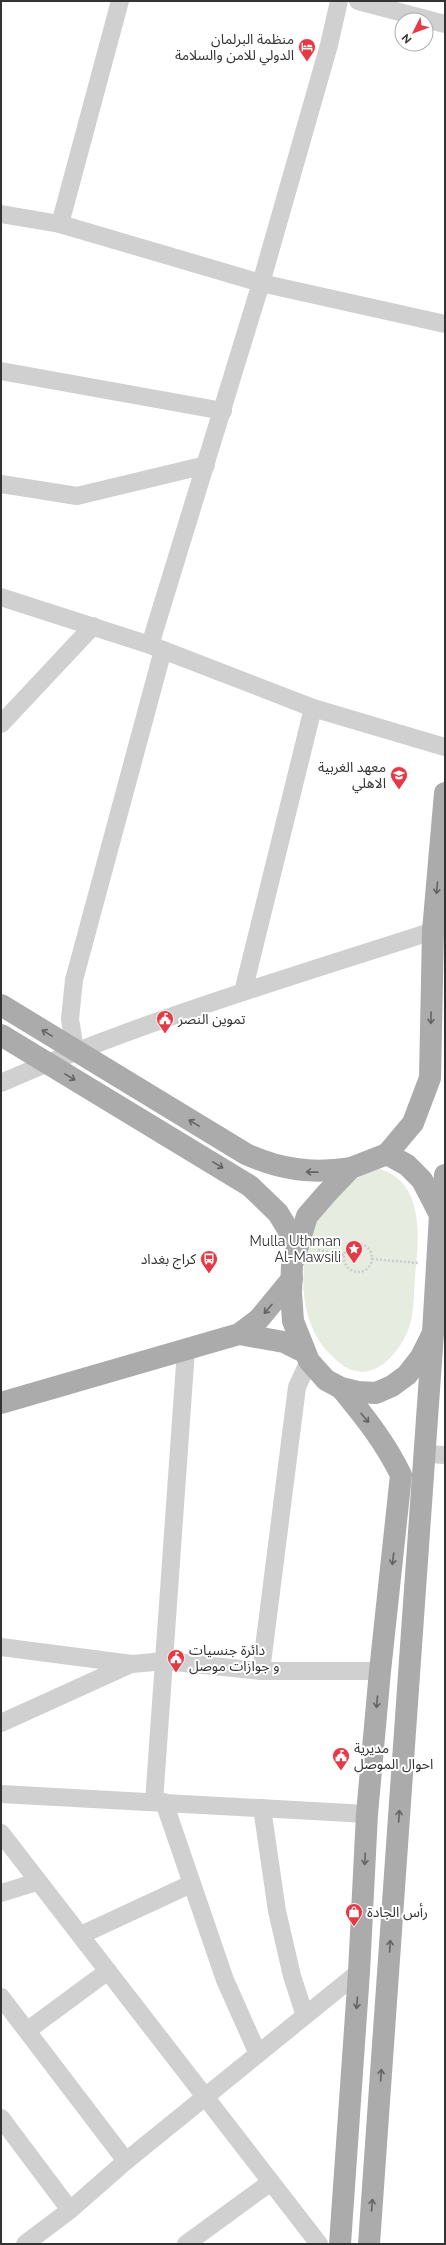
<svg xmlns="http://www.w3.org/2000/svg" width="446" height="2245" font-family="Raleway,'Noto Sans Arabic',sans-serif">
<style>
.green{fill:#e6ecdf}
.lines{fill:none;stroke-linecap:round;stroke-linejoin:round}
.path{stroke:#cdcdcd;stroke-width:2.5;stroke-dasharray:2 2;stroke-linecap:butt}
.minor{stroke:#d0d0d0;stroke-width:18}
.major{stroke:#ababab;stroke-width:22}
.oneway{stroke:#636363}
.labels{text-anchor:middle;dominant-baseline:central;stroke-width:4;stroke-linejoin:round;paint-order:stroke}
.poi-label{font-size:14px;fill:#333;stroke:#fff;text-anchor:end}
</style>
<rect width="100%" height="100%" fill="#fff"/>
<!-- green -->
<path class="green" d="M380,1169C425,1183 419,1239 415,1276C414,1291 414,1307 411,1321C405,1345 382,1377 355,1371C345,1368 339,1363 332,1356C297,1324 296,1259 318,1218C323,1209 333,1201 340,1194C352,1181 363,1171 380,1169Z"/>
<g class="lines">
<!-- path -->
<g class="path">
<circle cx="358" cy="1258" r="14"/>
<path d="M318,1250L345,1255"/>
<path d="M372,1259L418,1263"/>
</g>
<!-- minor -->
<g class="minor">
<path d="M358,1L445,24"/>
<path d="M1,214L60,224L261,283L445,324"/>
<path d="M60,224L120,1"/>
<path d="M1,371L223,411"/>
<path d="M1,484L77,496L206,465"/>
<path d="M1,597L150,645L313,708L445,747"/>
<path d="M150,645L261,283L329,45L339,1"/>
<path d="M1,724L93,626"/>
<path d="M243,992L313,708"/>
<path d="M75,1050L70,1019L74,980L163,650"/>
<path d="M1,1083C141,1021 288,978 433,931"/>
<path d="M425,1454L445,1455"/>
<path d="M1,1647L132,1664L165,1661L261,1671H380"/>
<path d="M261,1671L297,1387L309,1361"/>
<path d="M1,1723L131,1664"/>
<path d="M1,1794L367,1814"/>
<path d="M154,1802L186,1350"/>
<path d="M164,1802L225,1980L258,2054"/>
<path d="M262,1808L277,1911L292,1976L305,2016"/>
<path d="M1,1833L319,2244"/>
<path d="M1,1893L37,1882"/>
<path d="M81,1935L191,1884"/>
<path d="M1,1997L126,2161"/>
<path d="M28,2030L108,1971"/>
<path d="M1,2118L70,2210"/>
<path d="M25,2244L70,2210L126,2161L359,1972"/>
<path d="M186,2244L271,2182"/>
</g>
<!-- major -->
<g class="major">
<path d="M1,1005L246,1154C281,1170 313,1174 351,1168"/>
<path d="M1,1035L250,1186L278,1213L298,1246"/>
<path d="M387,1154L407,1165L422,1180L440,1215L433,1333L421,1357L407,1375L392,1386L376,1393L358,1392L341,1388L326,1380L309,1361L293,1321L291,1293L292,1265L307,1216L327,1193L351,1168Z"/>
<path d="M387,1154L413,1123L430,1078L433,931L445,793"/>
<path d="M440,1215L445,1175"/>
<path d="M239,1334L284,1342L304,1352"/>
<path d="M1,1403L239,1334L259,1319L292,1279"/>
<path d="M340,2244L359,1972L367,1814L380,1671L401,1475C385,1442 364,1416 341,1388"/>
<path d="M369,2244L433,1333"/>
</g>
</g>
<!-- one-way arrows -->
<defs><path id="oneway-shaft" d="M-6 0H5M1.5-3L5.5 0L1.5 3" fill="none" stroke-width="1.6" stroke-linecap="round" stroke-linejoin="round"/></defs>
<g class="oneway">
<use href="#oneway-shaft" transform="translate(437 888) rotate(95)"/>
<use href="#oneway-shaft" transform="translate(431 1018) rotate(91)"/>
<use href="#oneway-shaft" transform="translate(47 1033) rotate(-149)"/>
<use href="#oneway-shaft" transform="translate(70 1077) rotate(31)"/>
<use href="#oneway-shaft" transform="translate(194 1123) rotate(-149)"/>
<use href="#oneway-shaft" transform="translate(218 1165) rotate(31)"/>
<use href="#oneway-shaft" transform="translate(312 1172) rotate(-179)"/>
<use href="#oneway-shaft" transform="translate(268 1309) rotate(131)"/>
<use href="#oneway-shaft" transform="translate(365 1418) rotate(50)"/>
<use href="#oneway-shaft" transform="translate(393 1559) rotate(97)"/>
<use href="#oneway-shaft" transform="translate(377 1702) rotate(95)"/>
<use href="#oneway-shaft" transform="translate(399 1816) rotate(-86)"/>
<use href="#oneway-shaft" transform="translate(365 1859) rotate(93)"/>
<use href="#oneway-shaft" transform="translate(390 1946) rotate(-86)"/>
<use href="#oneway-shaft" transform="translate(357 2003) rotate(94)"/>
<use href="#oneway-shaft" transform="translate(381 2075) rotate(-86)"/>
<use href="#oneway-shaft" transform="translate(372 2205) rotate(-86)"/>
</g>
<!-- icons -->
<defs>
<symbol id="hotel-pin" viewBox="-11 -11 22 30"><path d="M0 17L-7.5 6A9.5 9.5 0 1 1 7.5 6Z" fill="#e63946" stroke="#fff"/><path d="M-6-4.5h1.5V1H6V5H4.5V3h-9V5H-6ZM-4 0a1.8 1.8 0 1 1 3.6 0ZM.5 0V-2.5h3Q6-2.5 6 0Z" fill="#fff"/></symbol>
<symbol id="school-pin" viewBox="-11 -11 22 30"><path d="M0 17L-7.5 6A9.5 9.5 0 1 1 7.5 6Z" fill="#e63946" stroke="#fff"/><path d="M0-5L7-2L0 1L-7-2ZM-4 1L0 2.5L4 1V4Q0 6-4 4Z" fill="#fff"/></symbol>
<symbol id="civic-pin" viewBox="-11 -11 22 30"><path d="M0 17L-7.5 6A9.5 9.5 0 1 1 7.5 6Z" fill="#e63946" stroke="#fff"/><path d="M-.6-6.5H3V-4.5H.6V-3L4-1V1h2V6H-6V1h2V-1L-.6-3ZM-1.2 2.5V6h2.4V2.5Z" fill="#fff"/></symbol>
<symbol id="sight-pin" viewBox="-11 -11 22 30"><path d="M0 17L-7.5 6A9.5 9.5 0 1 1 7.5 6Z" fill="#e63946" stroke="#fff"/><path d="M0-6L1.8-2.2L6-1.7L2.9 1.2L3.7 5.4L0 3.3L-3.7 5.4L-2.9 1.2L-6-1.7L-1.8-2.2Z" fill="#fff"/></symbol>
<symbol id="bus-pin" viewBox="-11 -11 22 30"><path d="M0 17L-7.5 6A9.5 9.5 0 1 1 7.5 6Z" fill="#e63946" stroke="#fff"/><path d="M-5-6H5V4H4V6H2V4H-2V6H-4V4H-5ZM-3.5-4V0h7V-4ZM-3.5 1.2v1.5H-2V1.2ZM2 1.2v1.5H3.5V1.2Z" fill="#fff"/></symbol>
<symbol id="shop-pin" viewBox="-11 -11 22 30"><path d="M0 17L-7.5 6A9.5 9.5 0 1 1 7.5 6Z" fill="#e63946" stroke="#fff"/><path d="M-5-2.5h2.3a2.7 3.5 0 0 1 5.4 0H5L5.5 6h-11ZM-1.5-2.5h3a1.5 2.3 0 0 0-3 0Z" fill="#fff"/></symbol>
</defs>
<g fill-rule="evenodd">
<use href="#hotel-pin" x="297" y="37" width="20" height="27"/>
<use href="#school-pin" x="389" y="765" width="20" height="27"/>
<use href="#civic-pin" x="155" y="1009" width="20" height="27"/>
<use href="#sight-pin" x="344" y="1239" width="20" height="27"/>
<use href="#bus-pin" x="199" y="1249" width="20" height="27"/>
<use href="#civic-pin" x="166" y="1648" width="20" height="27"/>
<use href="#civic-pin" x="331" y="1746" width="20" height="27"/>
<use href="#shop-pin" x="344" y="1902" width="20" height="27"/>
</g>
<g class="labels">
<!-- poi labels -->
<g class="poi-label">
<text x="294" y="39">منظمة البرلمان<tspan x="294" dy="16">الدولي للامن والسلامة</tspan></text>
<text x="386" y="767">معهد الغربية<tspan x="386" dy="16">الاهلي</tspan></text>
<text x="178" y="1019" text-anchor="start">تموين النصر</text>
<text x="341" y="1241">Mulla Uthman<tspan x="341" dy="16">Al-Mawsili</tspan></text>
<text x="196" y="1259">كراج بغداد</text>
<text x="189" y="1650" text-anchor="start">دائرة جنسيات<tspan x="189" dy="16">و جوازات موصل</tspan></text>
<text x="354" y="1748" text-anchor="start">مديرية<tspan x="354" dy="16">احوال الموصل</tspan></text>
<text x="367" y="1912" text-anchor="start">رأس الجادة</text>
</g>
</g>
<!-- border -->
<rect width="446" height="2245" fill="none" stroke="#333333" stroke-width="4"/>
<!-- north arrow -->
<g transform="translate(414 32) rotate(228)"><circle r="19" fill="#ffffff" stroke="#adadad"/>
<path d="M0-3L7 15L0 10L-7 15Z" fill="#e63946"/>
<text y="-6" font-size="11" font-weight="bold" text-anchor="middle" fill="#333333">N</text>
</g>
</svg>
